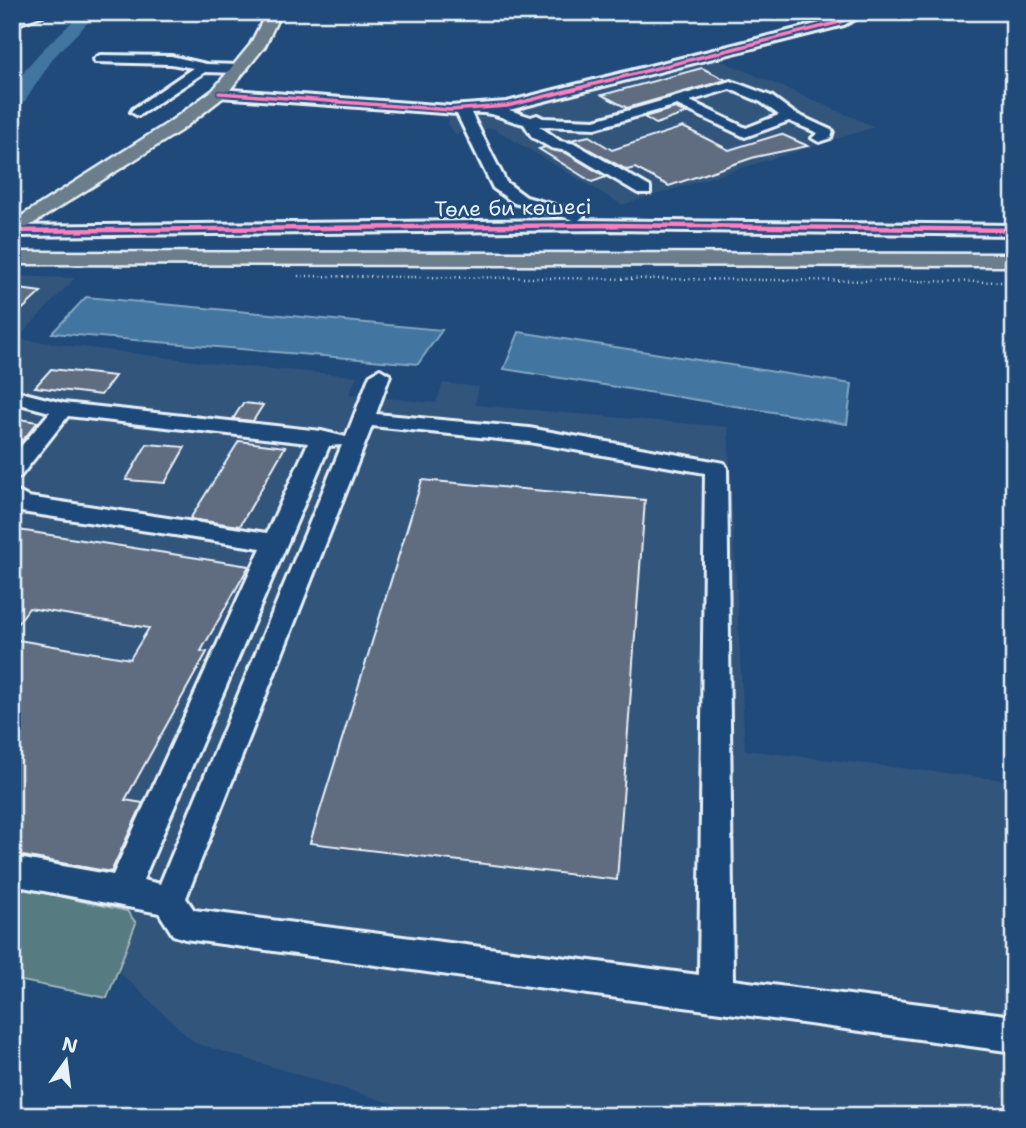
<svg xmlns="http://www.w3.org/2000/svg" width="1026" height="1128" font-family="'Shantell Sans',sans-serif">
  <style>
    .built { fill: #33547c }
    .green { fill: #577c81; stroke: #a0b6bc; stroke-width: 2 }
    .water { fill: #4375a0; stroke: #85a7c3; stroke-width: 2 }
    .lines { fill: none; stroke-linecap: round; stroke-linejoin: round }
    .river { fill: #4375a0; fill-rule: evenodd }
    .building { fill: #616d81; stroke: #e8f1f8; stroke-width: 2 }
    .minor-casing { stroke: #e8f1f8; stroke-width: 6 }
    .major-casing { stroke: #e8f1f8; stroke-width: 5 }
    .path-far1 { stroke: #e8f1f8; stroke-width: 2; stroke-dasharray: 1 2.5; stroke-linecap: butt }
    .path { stroke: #e8f1f8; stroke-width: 2.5; stroke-dasharray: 1 3.5; stroke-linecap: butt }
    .minor { fill: #1f4a7a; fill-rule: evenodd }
    .major { fill: #6c7d8b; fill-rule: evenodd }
    .cycleway-far1-casing { stroke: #1f4a7a; stroke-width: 6 }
    .cycleway-casing { stroke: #1f4a7a; stroke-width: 7 }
    .cycleway-far1 { stroke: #ff80c0; stroke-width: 3.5 }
    .cycleway { stroke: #ff80c0; stroke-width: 4.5 }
    .labels { text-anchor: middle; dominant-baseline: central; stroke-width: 5; stroke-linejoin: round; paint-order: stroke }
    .far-street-label { font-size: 21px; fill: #e8f1f8; stroke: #1f4a7a }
  </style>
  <rect width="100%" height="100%" fill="#1f4a7a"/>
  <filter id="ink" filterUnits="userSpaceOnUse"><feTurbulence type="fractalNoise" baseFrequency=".0143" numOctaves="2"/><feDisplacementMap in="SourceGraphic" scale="14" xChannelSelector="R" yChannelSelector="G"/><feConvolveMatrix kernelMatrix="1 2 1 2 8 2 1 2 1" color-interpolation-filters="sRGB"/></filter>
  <g filter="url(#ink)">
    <g class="built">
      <polygon points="711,56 875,127 622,205 493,128 455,134 448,124 450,110 553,100"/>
      <polygon points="12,276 75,278 17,339 236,366 357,376 349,394 436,403 443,383 479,387 475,405 728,427 745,750 1014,781 1014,1116 433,1116 195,1043 12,872"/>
    </g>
    <polygon class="green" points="12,886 127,911 136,923 107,998 12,979"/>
    <g class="water">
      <polygon points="86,297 442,330 418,364 52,333"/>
      <polygon points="519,332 852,384 847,424 504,369"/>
    </g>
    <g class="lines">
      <path class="river" d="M81,12H98L54,57L25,101L12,110C12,66 56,42 81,12Z"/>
    </g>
    <g class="building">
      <polygon points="702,68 726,80 627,108 602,95"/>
      <polygon points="675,108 687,113 656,124 644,117"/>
      <polygon points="683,127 729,150 781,134 808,146 755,157 669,186 635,168 627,170 571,140 589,136 612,150"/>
      <polygon points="545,147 566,153 606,177 592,182 539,149"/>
      <polygon points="12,288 41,292 12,319"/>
      <polygon points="51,369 115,376 101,395 35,387"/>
      <polygon points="243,403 263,405 253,421 233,419"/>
      <polygon points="12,418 38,422 12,453"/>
      <polygon points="239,441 285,447 240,526 190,519"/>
      <polygon points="147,444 185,447 165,483 126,480"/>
      <polygon points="422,480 645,500 617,880 310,843"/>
      <polygon points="12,529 249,566 201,651 207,652 125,800 143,803 111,872 12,854 12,639 130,659 149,628 29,608 12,631"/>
    </g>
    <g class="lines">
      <g class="minor-casing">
        <g id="minor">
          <polygon points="33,12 52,12 12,26 12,18"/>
          <path d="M852,12H868L844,25L509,110L531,117L537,115L543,118L595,120L731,81L771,96L794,113L833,131L831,138L819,142L812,138L818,133L789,121L745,137L677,105L596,128L539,126L560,141L576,144L650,187V193H638L567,151L551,148L532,137L524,124C501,119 495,111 471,113L506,182L526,197L582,213L584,216L579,220L1014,225V235L608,230L12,236V226L574,220L514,203L493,188L457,114L219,97L212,93L219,89L450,106L507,102L836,19ZM730,89L761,102L779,115L746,128L690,101Z"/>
          <polygon points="100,55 171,56 206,64 240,65 247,69 240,73 205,72 138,116 131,112 133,109 193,68 171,64 95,62 94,59"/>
          <path d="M380,369L390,375L376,414L529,428L724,463L727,468L733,980L1014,1016V1052L185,939L173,935L159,913L12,885V857L113,875L261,548L21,512L12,509V489L28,497L267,533L308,443L68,416L20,477L12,479V457L50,412L12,402V390L63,403L321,431L346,437L370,375ZM372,426L529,442L705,473L699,975L194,910L186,898ZM342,445L160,884L143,880L329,446Z"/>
        </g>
      </g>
      <g class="major-casing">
        <g id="major">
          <polygon points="267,12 281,12 265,46 225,96 180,131 12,237 12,222 168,123 213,90 250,45"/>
          <polygon points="12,252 1014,254 1014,266 12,264"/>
        </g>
      </g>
      <polyline class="path-far1" points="995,12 1014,26"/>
      <polyline class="path" points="298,276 1014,282"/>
      <use href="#minor" class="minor"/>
      <use href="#major" class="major"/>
      <g class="cycleway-far1-casing">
        <polyline id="cycleway-far1" points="219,93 450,110 507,106 840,22 862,12"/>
      </g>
      <g class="cycleway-casing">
        <polyline id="cycleway" points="12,231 608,225 1014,230"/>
      </g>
      <use href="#cycleway-far1" class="cycleway-far1"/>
      <use href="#cycleway" class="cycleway"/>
    </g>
  </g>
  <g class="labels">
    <g class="far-street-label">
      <text transform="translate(513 208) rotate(-1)">Төле би көшесі</text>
    </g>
  </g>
  <rect width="1026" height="1128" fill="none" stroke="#1f4a7a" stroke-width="42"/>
  <rect x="21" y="21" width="984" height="1086" fill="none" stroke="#e8f1f8" stroke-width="2.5" filter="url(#ink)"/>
  <g transform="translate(66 1061) rotate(14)" stroke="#1f4a7a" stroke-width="5" paint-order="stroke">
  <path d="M0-5L12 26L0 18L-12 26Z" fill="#e8f1f8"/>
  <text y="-10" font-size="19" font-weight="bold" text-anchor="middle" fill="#e8f1f8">N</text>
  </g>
</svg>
